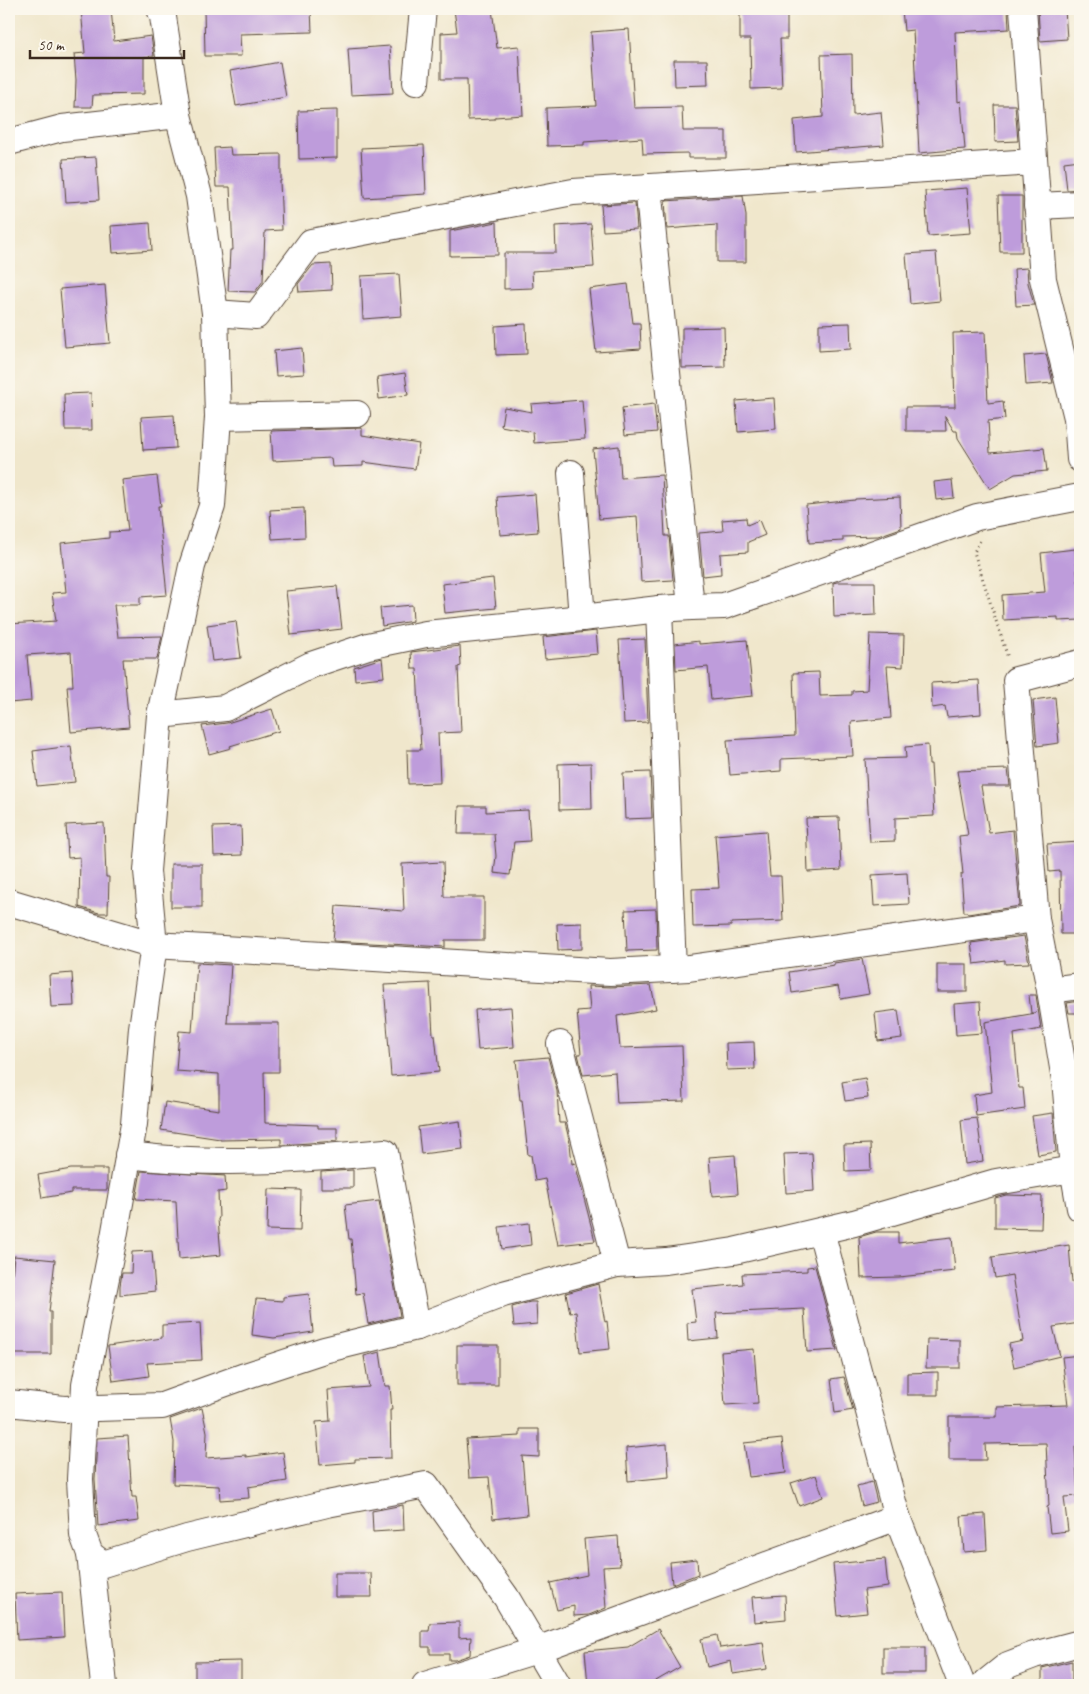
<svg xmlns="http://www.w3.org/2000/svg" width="1089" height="1694" font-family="Caveat,sans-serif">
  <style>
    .building { fill: #be9cdb }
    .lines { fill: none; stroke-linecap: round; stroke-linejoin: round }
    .minor-casing { stroke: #564638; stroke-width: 28 }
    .path { stroke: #564638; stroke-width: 3; stroke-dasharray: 1 4; stroke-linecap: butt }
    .minor { stroke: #fff; stroke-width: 26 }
  </style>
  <rect width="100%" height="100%" fill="#fbf7ec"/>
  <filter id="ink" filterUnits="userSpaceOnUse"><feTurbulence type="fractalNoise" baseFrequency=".02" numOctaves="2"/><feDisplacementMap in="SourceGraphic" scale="10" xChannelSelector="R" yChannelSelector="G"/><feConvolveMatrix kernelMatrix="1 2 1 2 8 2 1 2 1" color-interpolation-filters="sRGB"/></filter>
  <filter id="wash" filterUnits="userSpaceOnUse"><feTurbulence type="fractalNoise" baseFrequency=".0096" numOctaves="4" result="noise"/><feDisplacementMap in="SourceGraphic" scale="20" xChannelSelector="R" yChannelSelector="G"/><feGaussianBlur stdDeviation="1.12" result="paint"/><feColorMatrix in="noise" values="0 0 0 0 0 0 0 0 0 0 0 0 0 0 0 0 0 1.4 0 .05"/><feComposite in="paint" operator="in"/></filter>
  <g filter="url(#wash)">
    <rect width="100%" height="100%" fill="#f0e7cc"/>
    <g id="blocks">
      <g class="building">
        <polygon points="81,9 111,9 114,41 151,36 154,56 144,57 144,94 93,95 92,107 75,107 76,80 74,54 85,53"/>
        <polygon points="204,9 311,9 312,32 240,34 241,56 205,56"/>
        <polygon points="454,9 492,9 497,48 519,46 523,115 495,117 495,119 468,120 467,79 441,79 441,33 457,32"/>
        <polygon points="902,9 1008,9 1009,29 955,32 958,102 961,101 965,149 919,153 913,30 904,31"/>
        <polygon points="1038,9 1065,9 1067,39 1040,41"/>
        <polygon points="787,12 787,39 780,39 782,88 751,89 750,39 740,39 740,13"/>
        <polygon points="629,29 634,108 682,107 683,131 726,131 726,158 688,158 688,153 643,154 642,138 584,142 584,145 547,146 546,108 596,106 591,32"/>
        <polygon points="390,46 393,93 351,95 348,49"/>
        <polygon points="852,54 853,115 881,112 884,145 796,152 794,120 823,117 821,55"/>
        <polygon points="674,60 707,60 708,85 675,86"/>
        <polygon points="280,62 286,97 236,106 230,71"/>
        <polygon points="994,105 1015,105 1018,141 995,142"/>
        <polygon points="337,110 337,158 299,159 298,111"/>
        <polygon points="424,145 426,194 364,198 361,148"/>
        <polygon points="230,147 231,155 281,154 281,181 280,181 282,230 265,231 263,281 255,292 228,291 230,250 233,250 230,187 216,187 214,148"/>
        <polygon points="96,157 99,200 66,202 63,159"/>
        <polygon points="1080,160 1080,189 1067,190 1064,162"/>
        <polygon points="967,188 971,233 928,236 925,191"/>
        <polygon points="743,196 746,216 746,262 717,262 717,225 667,229 665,201"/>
        <polygon points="998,196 1022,196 1022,252 1000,252"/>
        <polygon points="635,203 637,229 603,231 601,205"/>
        <polygon points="497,222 498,255 450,256 450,231"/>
        <polygon points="150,223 152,250 113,253 111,226"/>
        <polygon points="591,224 594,267 532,271 533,288 504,289 504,253 556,253 555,226"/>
        <polygon points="936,252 940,301 910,304 906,254"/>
        <polygon points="331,264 332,290 299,292 298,284 313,265"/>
        <polygon points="1027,268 1028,283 1034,305 1016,306 1014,269"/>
        <polygon points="399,274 402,316 363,319 361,276"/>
        <polygon points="628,284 633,323 640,323 641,349 596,352 589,289"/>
        <polygon points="105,285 110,343 65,347 60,289"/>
        <polygon points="850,323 851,349 819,351 819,324"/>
        <polygon points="526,324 527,354 496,355 495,326"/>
        <polygon points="724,327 725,367 682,368 682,328"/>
        <polygon points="985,332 988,403 1003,401 1005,419 988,421 990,453 1044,448 1047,471 1015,474 990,489 958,438 957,431 954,431 945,416 946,431 906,431 906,407 955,407 953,333"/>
        <polygon points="302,348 304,374 276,376 274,351"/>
        <polygon points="1046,354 1053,383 1026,385 1024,356"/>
        <polygon points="405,373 408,395 379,399 377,377"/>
        <polygon points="91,393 92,430 65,430 64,394"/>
        <polygon points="774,398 776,429 738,432 736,401"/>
        <polygon points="582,400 585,439 534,443 533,432 501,426 504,407 532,412 531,404"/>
        <polygon points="654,404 657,432 625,435 622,408"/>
        <polygon points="174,415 176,448 143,450 141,417"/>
        <polygon points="362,428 362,435 419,444 415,469 363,462 363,466 332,467 331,458 273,461 271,431"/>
        <polygon points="619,446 621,478 662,475 665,536 669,536 673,580 641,582 637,516 599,519 593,449"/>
        <polygon points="157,476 161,506 158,506 167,595 140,597 140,605 114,605 118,637 162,636 157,659 123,659 129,727 71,732 67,686 73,686 71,652 27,655 31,701 9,703 9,624 56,621 52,593 66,592 61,543 109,538 109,532 128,531 122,480"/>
        <polygon points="952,480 954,498 936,500 934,482"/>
        <polygon points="535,494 538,532 500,535 497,497"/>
        <polygon points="900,497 901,528 878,536 843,537 843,541 809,543 806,505 855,500 855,499"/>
        <polygon points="304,508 305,537 272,539 270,510"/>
        <polygon points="746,518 747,525 759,520 765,535 748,542 748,552 720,554 721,574 703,576 699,533 723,531 722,520"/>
        <polygon points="1075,549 1078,582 1080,582 1080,620 1058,621 1058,617 1003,620 1002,595 1045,592 1041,553"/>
        <polygon points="493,578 496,608 445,613 442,584"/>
        <polygon points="837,582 875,582 876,615 834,617 833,583"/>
        <polygon points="337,586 342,629 291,635 286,591"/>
        <polygon points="412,605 413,621 382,626 380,608"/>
        <polygon points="236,621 241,658 212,661 207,625"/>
        <polygon points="596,631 598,654 545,659 543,637"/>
        <polygon points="870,634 904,635 903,667 887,666 891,718 851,722 853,756 781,759 781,771 730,775 727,740 795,736 793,673 819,672 820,696 852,695 852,691 867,690"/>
        <polygon points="645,639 648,722 624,723 619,640"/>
        <polygon points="747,640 753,696 711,700 708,667 676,670 675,644 699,641 699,644"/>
        <polygon points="460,646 461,666 458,667 461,732 438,733 440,783 408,784 407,750 421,750 417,669 412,669 411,652"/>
        <polygon points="382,658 384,677 355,680 354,667"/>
        <polygon points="979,680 981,714 947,717 945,706 932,708 931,683"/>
        <polygon points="1055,697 1059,743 1037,746 1033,700"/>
        <polygon points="272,709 279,731 230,746 231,748 209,754 202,726 227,723"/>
        <polygon points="928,745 929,764 931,764 934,816 895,818 895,841 870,842 865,759 906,758 905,747"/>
        <polygon points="71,746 75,782 37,786 33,751"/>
        <polygon points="591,763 592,809 559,810 558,764"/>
        <polygon points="1008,769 1010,786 981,786 989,833 1013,830 1020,906 968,914 967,912 964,912 961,874 963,874 959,836 968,835 957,771"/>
        <polygon points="650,772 652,818 625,819 623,773"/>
        <polygon points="459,806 486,806 486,812 528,810 530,841 514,842 510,875 494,873 496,856 494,834 458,834"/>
        <polygon points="839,817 841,870 808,872 806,818"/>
        <polygon points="104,823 106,877 109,877 108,913 99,913 79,907 80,857 68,858 66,825"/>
        <polygon points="241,826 242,855 214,856 213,827"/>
        <polygon points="766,831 770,876 781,876 783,921 731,923 731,926 693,927 692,889 719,888 715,835"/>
        <polygon points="1080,842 1080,934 1061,934 1060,871 1049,872 1047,844"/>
        <polygon points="443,862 444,897 484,897 484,940 445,940 445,947 333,941 336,906 404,911 402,864"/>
        <rect x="171" y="864" width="31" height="43"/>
        <polygon points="907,873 909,904 874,906 872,875"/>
        <polygon points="656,909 657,950 627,951 625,910"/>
        <polygon points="582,923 582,949 558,950 557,924"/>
        <polygon points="1024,936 1029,963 1005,964 1005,960 974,964 971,943"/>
        <polygon points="862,959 869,994 841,999 838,986 792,993 789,972 834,965 834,963"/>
        <polygon points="197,963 231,965 227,1023 279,1023 279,1072 264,1072 265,1123 318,1125 318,1128 337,1128 337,1141 281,1145 281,1139 220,1140 220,1139 161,1130 165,1102 219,1110 219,1074 176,1071 179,1031 192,1032"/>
        <rect x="937" y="964" width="30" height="28"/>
        <polygon points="72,973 74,1006 51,1007 49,975"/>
        <polygon points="430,983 433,1035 435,1035 439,1072 391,1076 384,985"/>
        <polygon points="651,985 656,1009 617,1016 620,1048 682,1046 684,1101 617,1103 615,1072 583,1075 578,1054 581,1054 577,1011 590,1010 588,986 611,987"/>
        <polygon points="1029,995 1036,995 1041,1029 1014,1034 1019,1088 1023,1088 1025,1109 976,1116 974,1095 992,1092 985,1022 1036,1013 1031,1013"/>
        <polygon points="1080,1001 1080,1013 1069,1013 1067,1003"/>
        <polygon points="980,1002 982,1033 956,1035 954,1004"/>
        <polygon points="511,1007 514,1047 478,1050 475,1010"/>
        <polygon points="898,1010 902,1038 878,1041 875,1013"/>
        <polygon points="754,1042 755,1069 727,1070 726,1043"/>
        <polygon points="548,1057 557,1091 559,1123 565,1123 570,1143 572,1164 575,1163 595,1241 558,1245 545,1179 535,1181 531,1155 528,1155 522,1100 520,1100 516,1060"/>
        <polygon points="865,1078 868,1098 845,1101 842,1082"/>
        <polygon points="1053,1113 1056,1152 1038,1155 1032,1116"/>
        <polygon points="977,1118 983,1161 965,1164 961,1120"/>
        <polygon points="460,1121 463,1149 421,1154 418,1127"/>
        <polygon points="870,1144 871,1170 845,1171 844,1145"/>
        <polygon points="812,1153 814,1191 786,1193 784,1154"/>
        <polygon points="735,1155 738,1194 712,1196 709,1157"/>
        <polygon points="71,1169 107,1169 107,1190 71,1190 71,1193 42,1198 38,1175"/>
        <polygon points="353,1170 353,1188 321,1188 321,1172"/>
        <polygon points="141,1171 225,1176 226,1191 218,1192 219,1218 218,1219 221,1255 179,1259 176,1201 136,1199"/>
        <polygon points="268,1189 301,1190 300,1231 267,1230"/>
        <polygon points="1006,1195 1042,1196 1041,1229 995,1228 995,1198"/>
        <polygon points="379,1201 400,1316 368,1324 363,1293 356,1294 351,1239 349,1239 345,1205"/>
        <polygon points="529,1223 531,1245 502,1249 499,1227"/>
        <polygon points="876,1232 898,1232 898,1243 952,1237 955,1271 899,1277 861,1278 859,1237"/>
        <polygon points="1069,1245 1072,1283 1076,1282 1080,1310 1080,1323 1053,1327 1060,1356 1014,1367 1009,1344 1023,1341 1012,1275 995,1278 992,1257"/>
        <polygon points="152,1251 155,1291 120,1295 120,1286 122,1273 131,1273 132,1252"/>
        <polygon points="14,1256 55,1260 49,1312 51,1312 51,1354 9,1354 9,1310"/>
        <polygon points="815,1266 837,1350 807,1352 804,1309 716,1313 718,1338 688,1341 687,1323 696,1322 692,1289 743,1284 742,1274 807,1271 807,1267"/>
        <polygon points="598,1284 605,1322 607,1321 610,1349 580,1352 576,1312 570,1313 566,1293"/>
        <polygon points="309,1294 313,1332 274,1338 252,1335 256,1299 283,1301 283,1297"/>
        <polygon points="530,1302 536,1302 537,1324 514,1326 512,1307"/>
        <polygon points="200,1323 202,1360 147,1363 149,1376 113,1381 108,1346 162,1338 162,1325"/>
        <polygon points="927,1339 960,1340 960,1368 926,1368"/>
        <rect x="457" y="1345" width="41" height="40"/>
        <polygon points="754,1349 758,1403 725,1405 721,1352"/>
        <polygon points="380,1352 385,1386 390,1386 392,1410 390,1410 391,1458 355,1459 355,1462 320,1465 316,1422 330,1421 328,1390 369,1387 364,1356"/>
        <polygon points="1080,1355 1080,1447 1075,1447 1078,1496 1064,1497 1068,1531 1050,1533 1047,1507 1049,1506 1046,1443 985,1444 986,1460 949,1460 949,1417 997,1417 997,1407 1068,1405 1062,1357"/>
        <polygon points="938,1372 938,1395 907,1395 907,1373"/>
        <polygon points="844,1377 853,1410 835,1413 831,1379"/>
        <polygon points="202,1408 207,1432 206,1458 246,1455 246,1457 283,1452 287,1481 248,1487 249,1498 220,1500 219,1486 173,1484 174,1442 170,1419"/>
        <polygon points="520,1429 539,1429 539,1457 522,1456 527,1515 493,1519 489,1477 469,1478 466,1439 520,1436"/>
        <polygon points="128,1436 132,1497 136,1497 139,1521 98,1526 95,1479 97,1438"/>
        <polygon points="782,1439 786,1473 749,1477 744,1443"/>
        <polygon points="667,1444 669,1477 628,1481 626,1448"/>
        <polygon points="816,1475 823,1497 799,1506 791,1483"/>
        <polygon points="872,1482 877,1502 862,1506 857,1486"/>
        <polygon points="403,1505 404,1530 373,1532 372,1511"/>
        <polygon points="985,1514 987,1550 964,1552 961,1516"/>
        <polygon points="618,1536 620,1566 603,1567 606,1608 589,1615 574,1616 574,1606 557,1610 550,1583 587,1575 584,1539"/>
        <polygon points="697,1559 698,1574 672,1584 670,1562"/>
        <polygon points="885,1559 888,1587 864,1590 867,1613 838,1616 833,1564"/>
        <polygon points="335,1573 371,1573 372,1597 335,1597"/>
        <polygon points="62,1592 64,1637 17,1640 15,1594"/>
        <polygon points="785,1595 786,1619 754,1622 752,1597"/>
        <polygon points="459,1622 459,1638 471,1637 470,1655 455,1660 449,1660 449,1654 430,1654 430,1647 422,1647 422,1631 429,1631 430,1623"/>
        <polygon points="658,1629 680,1667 649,1685 588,1685 585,1651 628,1647"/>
        <polygon points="717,1635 720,1648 763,1642 767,1669 733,1674 731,1661 707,1667 701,1639"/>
        <rect x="883" y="1647" width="42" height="26"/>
        <polygon points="241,1661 241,1685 195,1685 195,1662"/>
        <polygon points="1072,1661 1072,1685 1042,1685 1042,1668"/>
      </g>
    </g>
  </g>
  <g filter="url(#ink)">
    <use href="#blocks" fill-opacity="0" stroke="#564638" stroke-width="1"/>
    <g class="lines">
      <g class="minor-casing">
        <g id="minor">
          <polyline points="160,9 163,17 178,115 199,196 215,313 218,417 212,506 192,566 160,715 147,871 154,945 142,1028 134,1124 114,1237 85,1385 80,1479 83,1535 90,1554 103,1564 187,1538 327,1504 426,1485 506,1597 558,1685"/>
          <polyline points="1023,9 1043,279 1077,418 1080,459"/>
          <polyline points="416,82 423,9"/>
          <polyline points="9,142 62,128 178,115"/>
          <polyline points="1037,206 1080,204"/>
          <polyline points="215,313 256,316 311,242 573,192 1034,162"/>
          <polyline points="218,417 357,414"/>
          <polyline points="691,607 724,606 977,517 1080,497"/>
          <polyline points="659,609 673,969"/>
          <polyline points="582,618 659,609 691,607 648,187"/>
          <polyline points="160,715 225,708 311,665 368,646 426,634 582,618 571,473"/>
          <polyline points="9,902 154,945 610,972 689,968 1036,919"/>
          <polyline points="1050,990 1080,986"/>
          <polyline points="560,1044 617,1264"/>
          <path d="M128,1155C214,1166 300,1160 385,1152L417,1327"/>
          <polyline points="1073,1169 1065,1080 1050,990 1036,919 1016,680 1080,663"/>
          <polyline points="821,1231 897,1517 962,1685"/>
          <polyline points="9,1403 64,1409 162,1406 245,1376 324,1350 417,1327 503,1294 617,1264 666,1261 734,1251 854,1223 996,1182 1073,1169 1080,1208"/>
          <polyline points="90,1554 104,1685"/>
          <polyline points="425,1685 537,1650 897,1517"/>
          <polyline points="983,1685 1008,1665 1034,1655 1080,1643"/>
        </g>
      </g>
      <polyline class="path" points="980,541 974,552 1008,658"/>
      <use href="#minor" class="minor"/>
    </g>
  </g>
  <rect width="1089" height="1694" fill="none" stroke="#fbf7ec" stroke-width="30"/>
  <path d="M30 50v8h154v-8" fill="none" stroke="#3b2a1e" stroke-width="2.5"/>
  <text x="38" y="50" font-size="15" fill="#3b2a1e" stroke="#fbf7ec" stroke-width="4" paint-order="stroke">50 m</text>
</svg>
